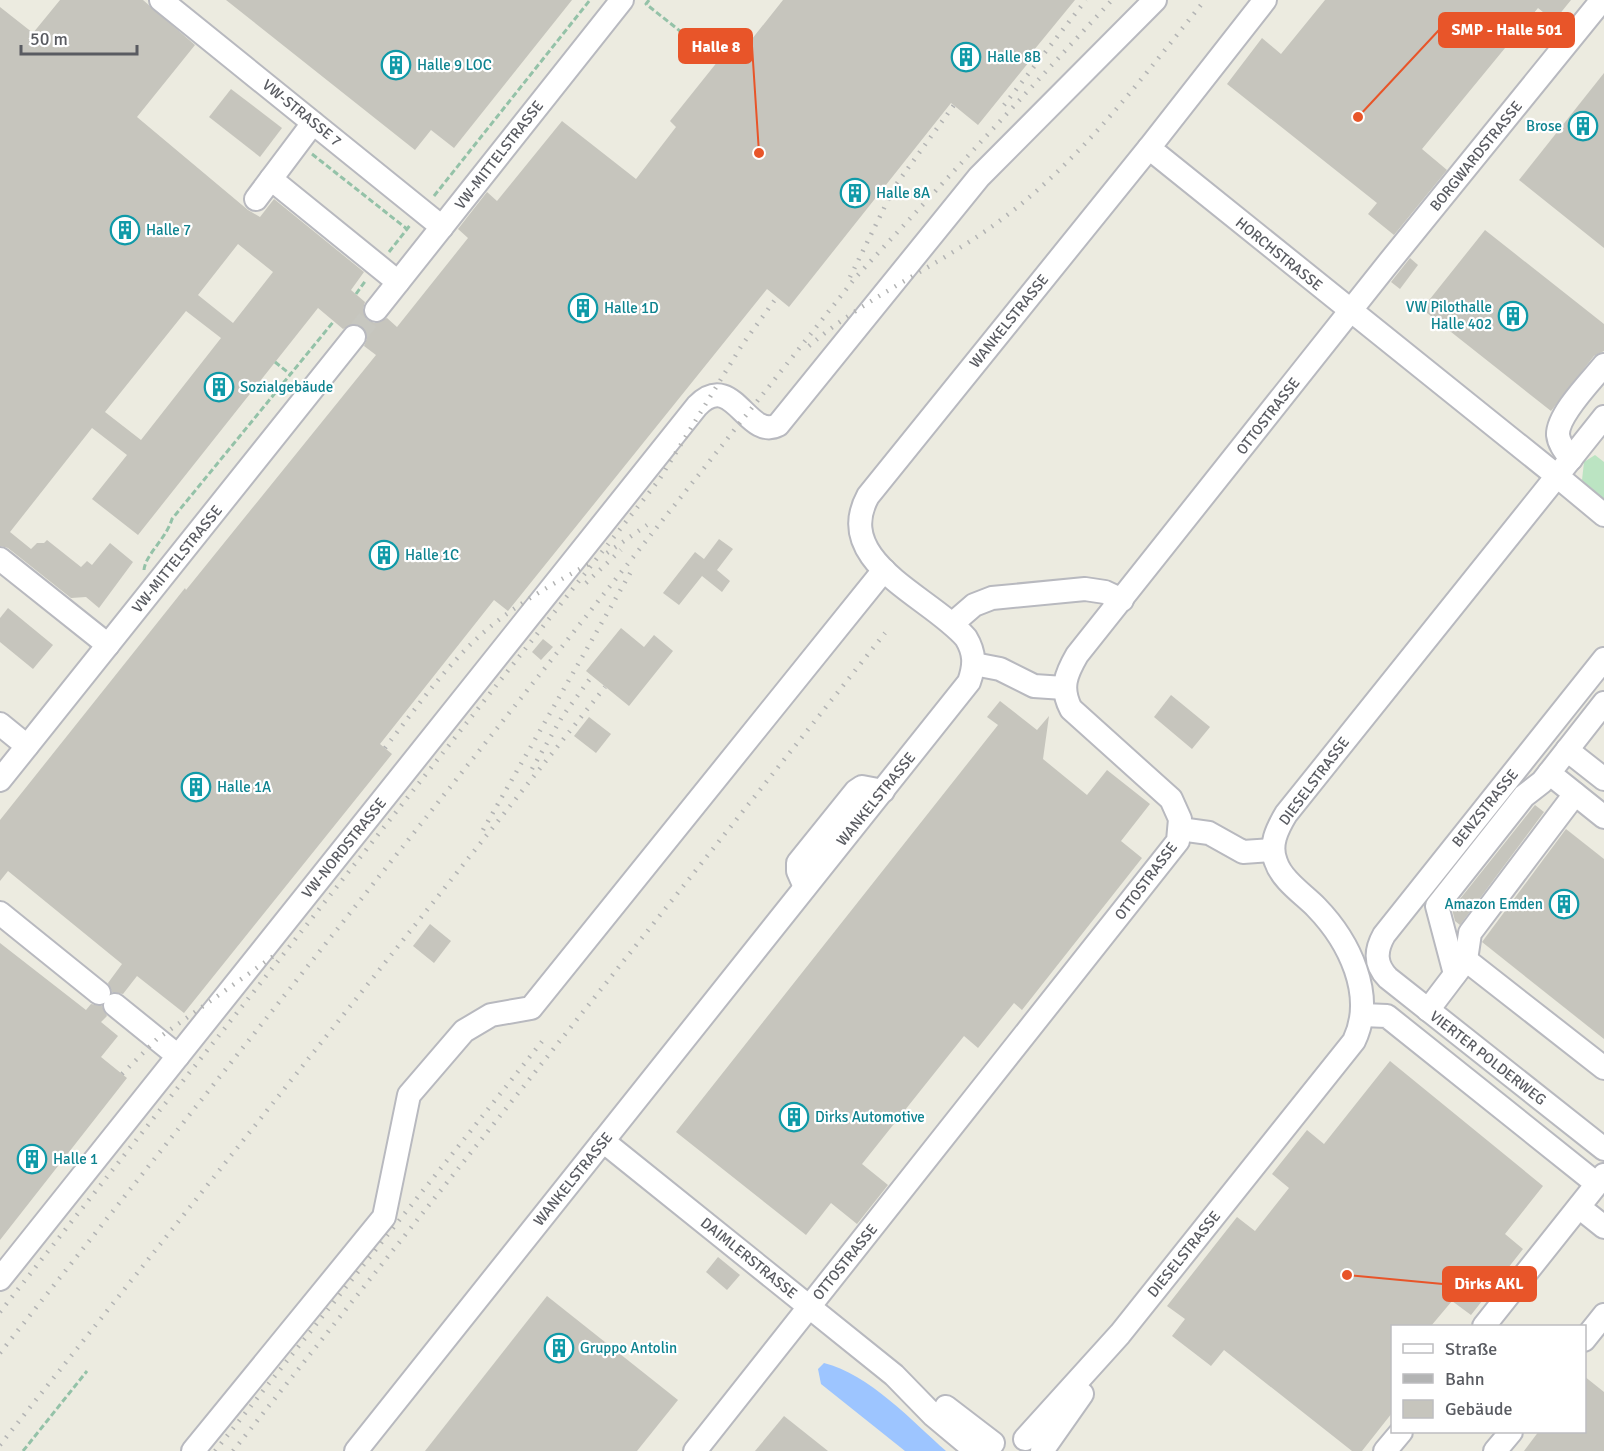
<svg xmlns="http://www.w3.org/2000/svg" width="1604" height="1451" font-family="Signika,sans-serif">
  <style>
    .green { fill: #bbe4c2 }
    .water { fill: #9dc5ff }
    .building { fill: #c6c5bd; fill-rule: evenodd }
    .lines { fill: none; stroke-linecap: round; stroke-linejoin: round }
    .minor-tunnel { stroke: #c7c7c0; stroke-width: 22; stroke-dasharray: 22 11; stroke-linecap: butt }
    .minor-casing { stroke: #b8b9bf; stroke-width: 26 }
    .path { stroke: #94c2a8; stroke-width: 3; stroke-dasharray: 6 3; stroke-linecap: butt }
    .minor { stroke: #fff; stroke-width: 22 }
    .rail { stroke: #b3b4b4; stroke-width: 4.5; stroke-dasharray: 1.5 8; stroke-linecap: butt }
    .labels { text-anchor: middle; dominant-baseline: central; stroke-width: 4.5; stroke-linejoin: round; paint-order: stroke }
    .culture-label { font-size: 15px; fill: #0d838f; stroke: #fff; text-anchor: start }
    .street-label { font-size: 15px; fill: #595b61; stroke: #fff }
    .leader { fill: none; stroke: #e85529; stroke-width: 2 }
    .callout-dot { fill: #e85529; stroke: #fff; stroke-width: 2 }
    .callout { fill: #e85529; stroke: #e85529; stroke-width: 2 }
    .callout-label { font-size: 16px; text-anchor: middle; font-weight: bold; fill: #fff }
  </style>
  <rect width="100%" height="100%" fill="#ecebe0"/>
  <polygon class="green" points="1595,455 1604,462 1604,503 1582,480 1584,462"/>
  <path class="water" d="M824,1363C869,1374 912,1421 946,1451H905L821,1384L818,1369Z"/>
  <g class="building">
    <path d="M60,0H143L195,45L137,117L248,210L260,217L274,199L364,272L351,290L365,302L363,309L367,320L375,323L387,318L397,327L468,238L458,229L487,192L497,201L562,121L636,179L676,127L670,121L734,41L744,49L783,0H1075L1034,50L1037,52L978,125L951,103L789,307L767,289L508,611L494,600L380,744L392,754L184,1013L137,976L123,994L112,992L108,983L122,964L8,871L0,881V820L185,588L186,590L376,355L364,346L367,338L363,327L355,324L343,329L318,308L138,535L92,499L127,455L92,428L10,532L31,549L37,543H44L47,540L81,567L87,561L92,565L110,543L133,562L99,608L86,597L71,598L8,548L0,546V7L33,33ZM238,244L273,272L233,323L198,295ZM186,311L221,338L141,440L105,412Z"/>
    <polygon points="226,0 572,0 454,148 431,130 415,150"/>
    <polygon points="1325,0 1571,0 1554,21 1538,8 1422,149 1447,170 1394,235 1368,214 1377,203 1227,84 1262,38 1281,54"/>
    <polygon points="1604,73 1604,248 1519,180"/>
    <polygon points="231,89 282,128 260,157 209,117"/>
    <polygon points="1485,230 1604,324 1604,351 1594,356 1551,411 1422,309"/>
    <polygon points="1410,258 1418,265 1400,289 1391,282"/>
    <polygon points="719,539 733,549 717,570 730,581 722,592 702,576 679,605 663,593 695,552 704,559"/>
    <polygon points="8,608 53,645 33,669 0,642 0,618"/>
    <polygon points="621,628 644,647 654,635 673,651 629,706 586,671"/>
    <polygon points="543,639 553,647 541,660 532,652"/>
    <polygon points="1171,695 1210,727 1192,749 1154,717"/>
    <polygon points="1000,701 1037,730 1049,716 1043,759 1087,795 1107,770 1150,804 1121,841 1142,858 1022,1010 1014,1003 978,1048 964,1036 862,1164 888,1185 857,1224 831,1203 806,1235 676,1132 998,725 987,717"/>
    <polygon points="589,717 611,734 596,753 574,736"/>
    <polygon points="1535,805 1544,812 1460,925 1455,921 1452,909"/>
    <polygon points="1566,829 1604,859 1604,1039 1482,942"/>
    <polygon points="430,924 451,941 434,963 413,946"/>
    <polygon points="0,943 86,1010 91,1004 102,1006 107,1016 101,1022 118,1036 101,1057 127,1078 0,1240"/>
    <polygon points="1390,1061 1543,1186 1505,1234 1523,1249 1471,1315 1452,1301 1431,1326 1392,1326 1392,1413 1362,1451 1352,1451 1224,1350 1211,1366 1172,1336 1185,1319 1167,1306 1237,1217 1255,1231 1289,1188 1272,1174 1307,1130 1324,1144"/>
    <polygon points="718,1257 740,1275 727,1290 706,1272"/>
    <polygon points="547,1296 678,1400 637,1451 425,1451"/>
    <polygon points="1584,1376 1604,1392 1604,1451 1524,1451 1539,1431 1584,1431"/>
    <polygon points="784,1416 828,1451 755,1451"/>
  </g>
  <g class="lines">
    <polyline class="minor-tunnel" points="354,337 376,310"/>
    <g class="minor-casing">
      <g id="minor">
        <polyline points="161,0 442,227"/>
        <polyline points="1265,0 1149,148 1557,476 1604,417"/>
        <polyline points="271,179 398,282"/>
        <polyline points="256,199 313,123"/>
        <polyline points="376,310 622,0"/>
        <path d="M1571,459C1565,451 1559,444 1558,435C1557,415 1591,381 1604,365"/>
        <polyline points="0,559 108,645"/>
        <polyline points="952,624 974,605 992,598 1085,589 1105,592 1122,600"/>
        <path d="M1604,659L1384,935C1375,951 1375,965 1388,978L1604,1149"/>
        <polyline points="974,664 1000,669 1034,686 1064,688"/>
        <polyline points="0,724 27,746"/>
        <polyline points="1567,750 1604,779"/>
        <polyline points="1549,773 1604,817"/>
        <polyline points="0,780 354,337"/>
        <polyline points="1180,829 1209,833 1243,852 1273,850"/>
        <polyline points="805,887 798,871 798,863 856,791 862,787 883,791"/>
        <polyline points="0,913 99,993"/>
        <polyline points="1466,960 1470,933 1575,794"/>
        <polyline points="1455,974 1437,906 1524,796 1542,782 1604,703"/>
        <polyline points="115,1005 178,1056"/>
        <polyline points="1428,1010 1466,960 1604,1068"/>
        <polyline points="1362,1015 1387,1016 1597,1184"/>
        <polyline points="603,1141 894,1375 933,1415 976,1451"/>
        <polyline points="1579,1207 1604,1227"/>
        <path d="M0,1279L697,406C733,369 747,441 778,425L979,177L1155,0"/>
        <polyline points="1484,1326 1604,1175"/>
        <polyline points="1584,1340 1604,1315"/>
        <polyline points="946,1407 993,1443"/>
        <path d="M1025,1439L1120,1334L1354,1041C1376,995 1349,941 1316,907C1303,894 1282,880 1276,862C1269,845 1277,829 1286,814L1557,476L1604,515"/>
        <polyline points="193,1451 384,1217 409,1095 464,1031 491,1015 531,1008 884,570"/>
        <path d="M356,1451L969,682C975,665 975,653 966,638C930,596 832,562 868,496L1149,148"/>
        <path d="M695,1451L1178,841L1180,819L1171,799L1071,709C1060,688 1066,674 1077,655L1386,266L1602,0"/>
        <polyline points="1042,1451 1082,1394"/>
        <polyline points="1385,1451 1401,1432"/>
        <polyline points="1495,1451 1511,1432"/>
      </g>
    </g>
    <g class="path">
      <polyline points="649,0 646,4 685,35"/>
      <polyline points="312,154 407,229"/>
      <polyline points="434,196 590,0"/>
      <polyline points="389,252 411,224"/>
      <polyline points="356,294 366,280"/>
      <polyline points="275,362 291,375"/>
      <path d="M144,570C145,555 166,539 172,519L334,321"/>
      <polyline points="23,1451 87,1371"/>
    </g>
    <use href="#minor" class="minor"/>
    <g class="rail">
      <polyline points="1004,105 1086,0"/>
      <polyline points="850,277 895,186 954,105"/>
      <path d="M809,346C867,296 937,267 998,222C1081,161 1141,79 1205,0"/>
      <polyline points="607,553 647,525"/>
      <polyline points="586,583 621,550"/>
      <path d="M385,748C412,713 438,677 469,646C504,611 547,587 589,564"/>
      <polyline points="532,769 562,717 592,676"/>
      <polyline points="483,830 632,570"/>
      <polyline points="122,1074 157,1039 275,955"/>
      <polyline points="0,1312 659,480 742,345 777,297"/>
      <polyline points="0,1353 856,277 1112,0"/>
      <polyline points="0,1445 605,687"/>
      <polyline points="215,1451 544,1039"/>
      <polyline points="233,1451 885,633"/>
    </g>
  </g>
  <defs>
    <g id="building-ring" transform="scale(1.5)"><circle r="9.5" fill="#fff" stroke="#0f9aa8" stroke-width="1.5"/><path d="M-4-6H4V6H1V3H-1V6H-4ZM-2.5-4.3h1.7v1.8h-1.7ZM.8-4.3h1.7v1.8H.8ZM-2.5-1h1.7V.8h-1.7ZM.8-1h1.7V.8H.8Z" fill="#0f9aa8"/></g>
  </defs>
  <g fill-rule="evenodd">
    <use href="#building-ring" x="966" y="57"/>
    <use href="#building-ring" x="396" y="65"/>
    <use href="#building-ring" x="1583" y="126"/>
    <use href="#building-ring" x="855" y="193"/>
    <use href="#building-ring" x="125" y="230"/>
    <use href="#building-ring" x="583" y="308"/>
    <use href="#building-ring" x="1513" y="316"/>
    <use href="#building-ring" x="219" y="387"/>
    <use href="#building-ring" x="384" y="555"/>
    <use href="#building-ring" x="196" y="787"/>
    <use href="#building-ring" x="1564" y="904"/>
    <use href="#building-ring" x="794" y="1117"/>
    <use href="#building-ring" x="32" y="1159"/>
    <use href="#building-ring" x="559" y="1348"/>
  </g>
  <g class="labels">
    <g class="culture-label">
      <text x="987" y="57">Halle 8B</text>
      <text x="417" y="65">Halle 9 LOC</text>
      <text x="1562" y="126" text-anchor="end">Brose</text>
      <text x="876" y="193">Halle 8A</text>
      <text x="146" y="230">Halle 7</text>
      <text x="1492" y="307" text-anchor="end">VW Pilothalle<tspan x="1492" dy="17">Halle 402</tspan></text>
      <text x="604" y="308">Halle 1D</text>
      <text x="240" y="387">Sozialgebäude</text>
      <text x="405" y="555">Halle 1C</text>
      <text x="217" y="787">Halle 1A</text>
      <text x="1543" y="904" text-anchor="end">Amazon Emden</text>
      <text x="815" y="1117">Dirks Automotive</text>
      <text x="53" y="1159">Halle 1</text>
      <text x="580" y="1348">Gruppo Antolin</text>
    </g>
    <g class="street-label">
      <text transform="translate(302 113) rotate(39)">VW-STRASSE 7</text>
      <text transform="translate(499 155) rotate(-52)">VW-MITTELSTRASSE</text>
      <text transform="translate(1476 156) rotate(-51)">BORGWARDSTRASSE</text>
      <text transform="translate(1279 254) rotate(39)">HORCHSTRASSE</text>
      <text transform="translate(1009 321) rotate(-51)">WANKELSTRASSE</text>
      <text transform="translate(1268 416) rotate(-52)">OTTOSTRASSE</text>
      <text transform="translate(177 559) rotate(-51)">VW-MITTELSTRASSE</text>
      <text transform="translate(1314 781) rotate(-53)">DIESELSTRASSE</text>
      <text transform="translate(876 799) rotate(-51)">WANKELSTRASSE</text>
      <text transform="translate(1485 808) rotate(-51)">BENZSTRASSE</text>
      <text transform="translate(344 848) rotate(-51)">VW-NORDSTRASSE</text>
      <text transform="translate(1146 881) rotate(-53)">OTTOSTRASSE</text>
      <text transform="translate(1488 1058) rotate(38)">VIERTER POLDERWEG</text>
      <text transform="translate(573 1179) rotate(-51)">WANKELSTRASSE</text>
      <text transform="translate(1184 1254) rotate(-51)">DIESELSTRASSE</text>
      <text transform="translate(749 1258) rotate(39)">DAIMLERSTRASSE</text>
      <text transform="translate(845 1262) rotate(-51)">OTTOSTRASSE</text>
    </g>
  </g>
  <path class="leader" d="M1358 117L1439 30M759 153L752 46M1347 1275L1443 1284"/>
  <g class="callout-dot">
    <circle cx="1358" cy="117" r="6"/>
    <circle cx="759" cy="153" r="6"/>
    <circle cx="1347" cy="1275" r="6"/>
  </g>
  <g class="callout">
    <rect x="1439" y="13" width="135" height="34" rx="6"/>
    <rect x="679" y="29" width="73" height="34" rx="6"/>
    <rect x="1443" y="1267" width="93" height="34" rx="6"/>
  </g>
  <g class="callout-label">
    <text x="1507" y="35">SMP - Halle 501</text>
    <text x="716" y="52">Halle 8</text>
    <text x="1489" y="1289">Dirks AKL</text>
  </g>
  <rect x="1391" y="1325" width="195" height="108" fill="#ffffff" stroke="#bdbdc0" stroke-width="1.5"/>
  <rect x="1403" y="1344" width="30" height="9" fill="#ffffff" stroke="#bdbdc0" stroke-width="1.5"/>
  <text x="1445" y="1355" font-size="18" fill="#595b61">Straße</text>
  <rect x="1403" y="1374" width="30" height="9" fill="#b3b4b4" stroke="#bdbdc0" stroke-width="1.5"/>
  <text x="1445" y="1385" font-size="18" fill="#595b61">Bahn</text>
  <rect x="1403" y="1400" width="30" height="18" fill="#c6c5bd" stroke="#bdbdc0" stroke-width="1.5"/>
  <text x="1445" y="1415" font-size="18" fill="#595b61">Gebäude</text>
  <path d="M21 45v9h116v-9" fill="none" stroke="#595b61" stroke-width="3"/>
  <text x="30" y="45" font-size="18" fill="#595b61" stroke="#ffffff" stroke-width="4.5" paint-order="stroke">50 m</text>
</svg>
